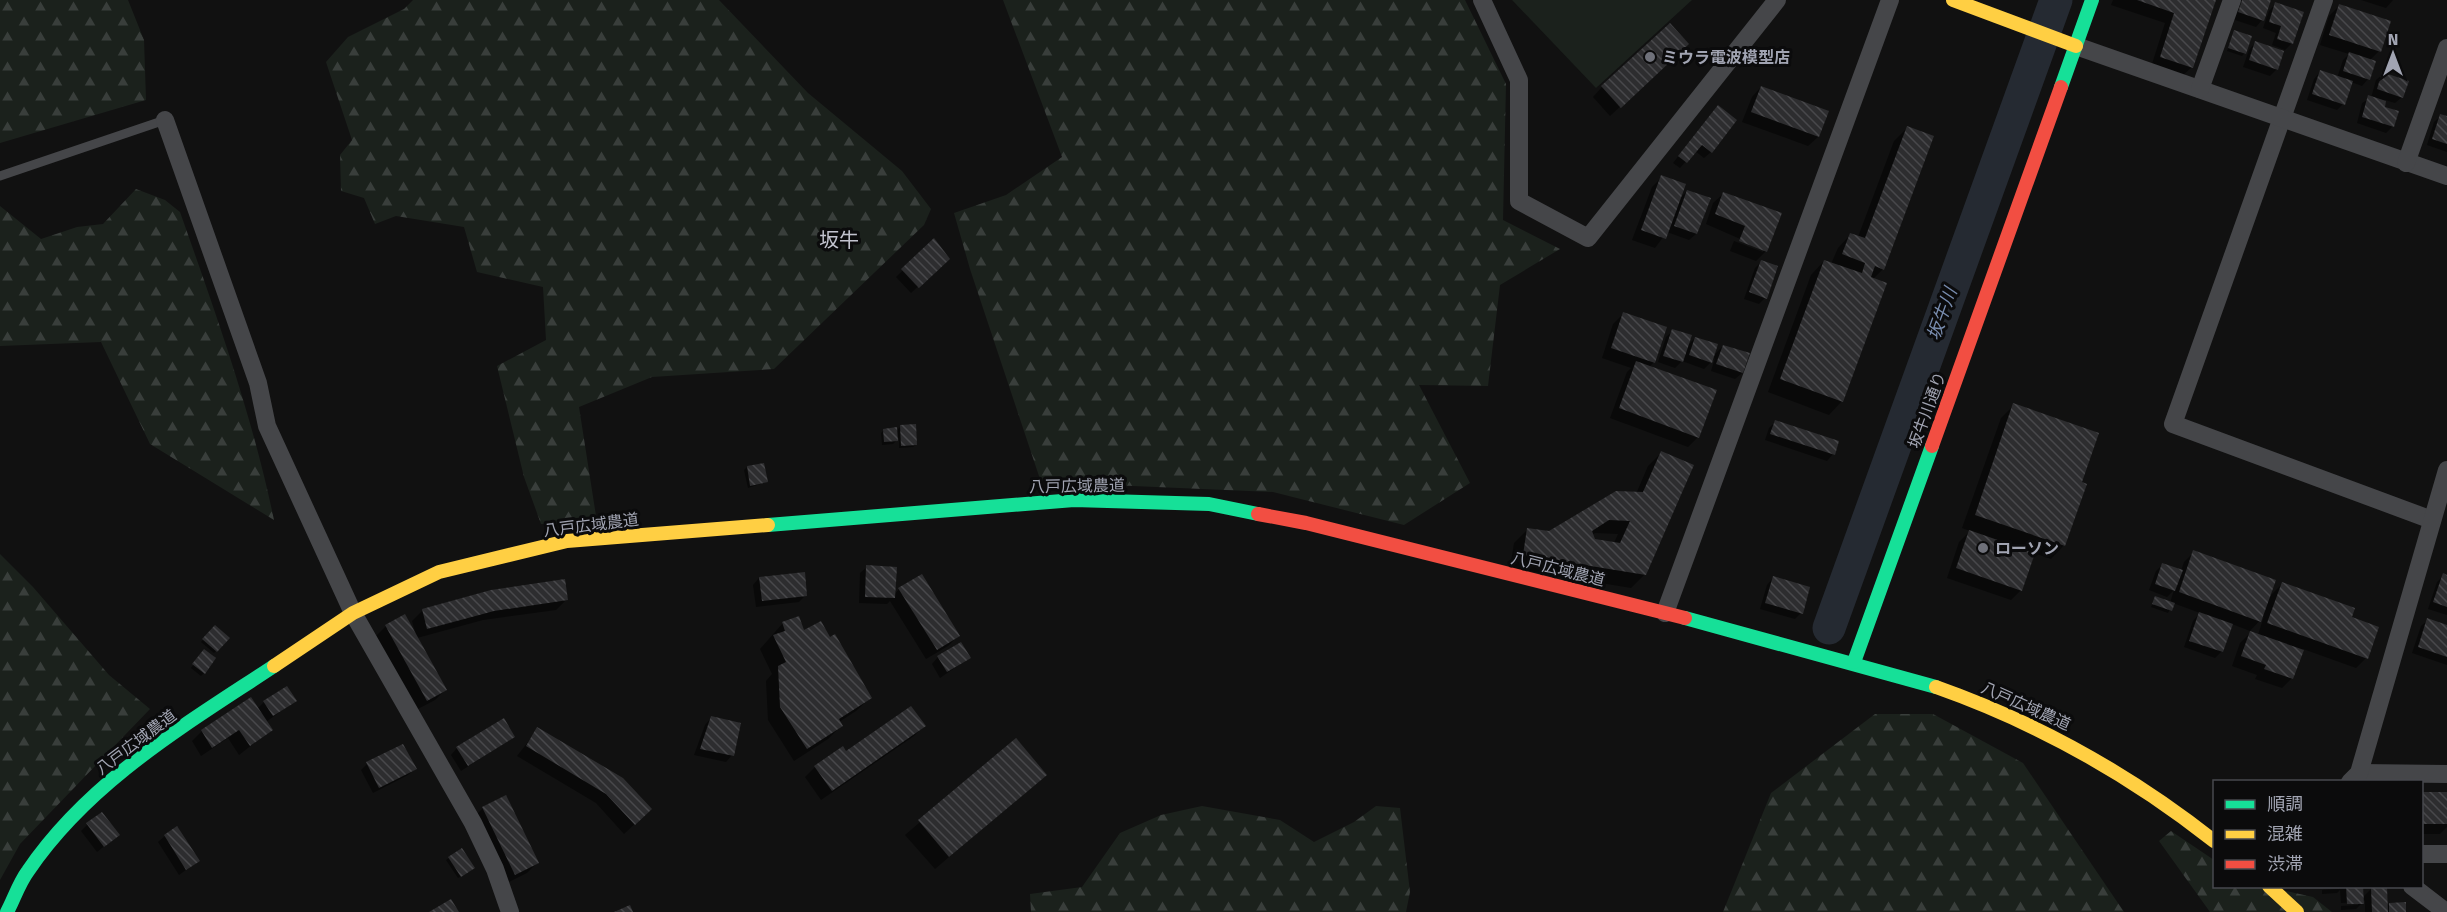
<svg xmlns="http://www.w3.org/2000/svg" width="2447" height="912" font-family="'Fira Sans','Noto Sans JP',sans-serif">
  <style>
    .forest { fill: url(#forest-firs) }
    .pitch { fill: #1b211c }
    .shadow { fill: #0007; fill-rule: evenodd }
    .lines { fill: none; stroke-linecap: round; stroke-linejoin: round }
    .river { stroke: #252a32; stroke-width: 33 }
    .building { fill: url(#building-back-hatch); fill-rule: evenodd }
    .lane { stroke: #454649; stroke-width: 9 }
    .street { stroke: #454649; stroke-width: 18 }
    .fast { stroke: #16e098; stroke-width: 14 }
    .slow { stroke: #ffcf43; stroke-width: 14 }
    .jam { stroke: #f24e42; stroke-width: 14 }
    .poi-dot { fill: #6f717a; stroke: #0b0b0c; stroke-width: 2 }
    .labels { text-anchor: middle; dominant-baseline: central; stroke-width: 6; stroke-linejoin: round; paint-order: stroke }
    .poi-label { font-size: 16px; font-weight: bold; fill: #a1a4b2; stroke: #0b0b0c; text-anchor: start }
    .street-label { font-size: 16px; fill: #a1a4b2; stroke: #0b0b0c }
    .water-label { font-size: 18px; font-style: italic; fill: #788cae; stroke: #0b0b0c }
    .quarter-label { font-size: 20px; fill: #c2c3ce; stroke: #0b0b0c }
  </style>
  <defs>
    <pattern id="forest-firs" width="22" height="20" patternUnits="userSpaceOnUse" patternTransform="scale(1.5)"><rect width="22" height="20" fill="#1b211c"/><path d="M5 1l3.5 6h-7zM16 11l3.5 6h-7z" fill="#393e3b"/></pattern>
    <pattern id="building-back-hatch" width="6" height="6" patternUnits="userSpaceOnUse" patternTransform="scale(1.5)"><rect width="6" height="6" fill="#2d2d2f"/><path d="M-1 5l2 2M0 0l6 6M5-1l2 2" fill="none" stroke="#48484b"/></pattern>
  </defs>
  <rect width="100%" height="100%" fill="#111"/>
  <g class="forest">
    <polygon points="0,0 128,0 144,40 146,100 0,143"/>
    <polygon points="413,0 719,0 808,93 902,171 931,209 924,225 774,369 652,377 579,407 596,516 563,524 541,524 524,477 497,366 546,340 543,287 477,272 464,227 396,216 375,224 364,198 341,191 340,155 352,140 326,62 348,37 404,9"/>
    <polygon points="1003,0 1465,0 1506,84 1503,220 1560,249 1500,285 1488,386 1419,385 1470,483 1404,525 1273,492 1041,482 970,269 954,213 1006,195 1062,157"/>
    <path d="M136,189L165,200L180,212C216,314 252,414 274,520L150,444L101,342L0,346V206L41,239L77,227L103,224Z"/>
    <polygon points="0,554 33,587 109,675 150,709 20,844 0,880"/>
    <polygon points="1875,714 1933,714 2023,763 2124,912 1723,912 1771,793"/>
    <polygon points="1202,806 1280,820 1314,842 1354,822 1376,806 1400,808 1410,892 1406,912 1031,912 1030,894 1082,887 1120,833 1161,815"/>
    <polygon points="2171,831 2214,860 2214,886 2268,887 2313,897 2332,912 2210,912 2159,841"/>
  </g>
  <polygon class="pitch" points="1512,0 1692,0 1596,88"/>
  <g class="shadow">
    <polygon points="2113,0 2214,0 2191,68 2181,77 2151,67 2165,23 2111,5"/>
    <polygon points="2238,0 2269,0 2262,20 2256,27 2232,19"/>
    <polygon points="2361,0 2393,0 2386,8"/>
    <polygon points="2275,4 2292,43 2285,50 2272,45 2276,33 2263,28 2269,11"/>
    <polygon points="2339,6 2379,51 2370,60 2368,79 2362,86 2351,82 2343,104 2337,110 2307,100 2314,79 2320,72 2337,78 2343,60 2349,54 2320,45 2329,16"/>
    <polygon points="2235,32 2245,53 2242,56 2227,51"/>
    <polygon points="2255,43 2277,69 2270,76 2243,67 2249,50"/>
    <polygon points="1677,54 1610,116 1593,97 1602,87"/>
    <polygon points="2383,74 2402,97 2395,103 2385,100 2383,108 2397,112 2392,127 2386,133 2357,123 2362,103 2371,98 2376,80"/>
    <polygon points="1761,87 1818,137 1808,146 1742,122 1752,97"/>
    <polygon points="1712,114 1711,152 1704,158 1695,151 1680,168 1673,163"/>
    <polygon points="2441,116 2447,118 2447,152 2427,145 2434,122"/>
    <polygon points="1907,128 1883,269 1873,279 1842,401 1829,415 1768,392 1811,275 1824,261 1831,264 1838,248 1851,234 1858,237 1894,141"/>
    <polygon points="1662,177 1679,199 1687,191 1709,199 1696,234 1689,240 1667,232 1655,248 1632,240 1652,187"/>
    <polygon points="1723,194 1766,251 1756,261 1730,251 1734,241 1763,252 1763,249 1706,224 1713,203"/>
    <polygon points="934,240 948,258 911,293 896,277"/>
    <polygon points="1761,262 1765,298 1759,304 1744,299 1755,268"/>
    <polygon points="1623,314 1654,362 1649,367 1698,437 1688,447 1610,418 1627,372 1631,368 1602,358 1613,324"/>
    <polygon points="1673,331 1686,347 1695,338 1712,357 1723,346 1748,354 1742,373 1735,379 1711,371 1715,358 1704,369 1682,361 1675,368 1658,362 1666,337"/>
    <polygon points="2014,405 2080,483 2064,545 2051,559 2034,553 2021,590 2011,600 1947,578 1959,542 1970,531 1962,528 2001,418"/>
    <polygon points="1775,422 1833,454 1827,461 1765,440 1769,428"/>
    <polygon points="901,426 916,445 913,447 899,448 899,438 893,444 882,445 881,433 884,430 895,432"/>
    <path d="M1661,453L1645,574L1631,588L1510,568L1514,543L1528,529L1549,533L1636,494L1648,466ZM1595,533L1618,534L1614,543L1594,540L1592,535Z"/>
    <polygon points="747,467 766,482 748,488 744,470"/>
    <polygon points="2194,552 2268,598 2282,584 2350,618 2366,658 2356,668 2303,649 2292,678 2282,688 2255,679 2257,675 2232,666 2240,643 2250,633 2258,635 2264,616 2250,631 2232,624 2222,651 2215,658 2184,647 2193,621 2200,613 2173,603 2168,613 2151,607 2156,598 2170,603 2174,590 2167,597 2149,590 2156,571 2163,564 2181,571 2184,562"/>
    <polygon points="867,567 894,595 899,589 958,636 948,646 926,659 890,601 887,604 859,603 860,573"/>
    <polygon points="2444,575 2447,576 2447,615 2428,609 2437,582"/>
    <polygon points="759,578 806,595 799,602 756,607 753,585"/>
    <polygon points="1773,578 1801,613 1795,619 1760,609 1767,585"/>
    <polygon points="491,592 566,600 556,610 483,620 417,638 445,690 435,700 416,710 376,636 386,626 416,635 412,621 422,611"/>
    <polygon points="2428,620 2447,627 2447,665 2412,653 2421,626"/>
    <polygon points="783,623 804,633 830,639 870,698 856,711 839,722 841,726 828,739 794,761 768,720 766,681 772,674 760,649"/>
    <polygon points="215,627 228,638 214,653 201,642"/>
    <polygon points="201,654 204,673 201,676 191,668"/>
    <polygon points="938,657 969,658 940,678 932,664"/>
    <polygon points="251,699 257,709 264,702 295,701 266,722 271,730 239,755 228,738 201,756 192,741 202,731"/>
    <polygon points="711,718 732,755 726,762 694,755 705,725"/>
    <polygon points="924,726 914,736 821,800 805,777 815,767 846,753"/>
    <polygon points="538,729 640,819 624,834 596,803 517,756"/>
    <polygon points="513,737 461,771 451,755 457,748"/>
    <polygon points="1016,740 1045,775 935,869 905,835"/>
    <polygon points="367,764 415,769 408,775 373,793 361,770"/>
    <polygon points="2422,794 2447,794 2447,827 2440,834 2422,834"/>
    <polygon points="483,808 537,863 527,873 505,884 473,818"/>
    <polygon points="87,825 118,835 97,852 81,831"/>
    <polygon points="165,836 198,861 179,875 158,842"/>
    <polygon points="449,858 470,871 458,878 446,860"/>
    <polygon points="2339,886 2362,886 2362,898 2371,889 2386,905 2404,904 2405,912 2365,912 2365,900 2356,909 2341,910 2341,906 2358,905 2358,902 2341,903 2340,890 2337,893 2322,894 2322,890 2339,889"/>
  </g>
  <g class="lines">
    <polyline class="river" points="1829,628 2056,0"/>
  </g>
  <g class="building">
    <polygon points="2137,0 2216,0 2193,68 2160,57 2174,13"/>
    <polygon points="2242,0 2271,0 2264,21 2238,12"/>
    <polygon points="2275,2 2304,12 2293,44 2277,39 2281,26 2269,22"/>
    <polygon points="2339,4 2391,21 2381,52 2329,35"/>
    <polygon points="1670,23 1689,44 1621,108 1601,86"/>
    <polygon points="2234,30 2252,36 2246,54 2228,48"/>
    <polygon points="2255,41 2284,51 2278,70 2249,60"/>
    <polygon points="2349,52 2376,61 2370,80 2343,71"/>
    <polygon points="2320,70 2353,81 2345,105 2312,94"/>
    <polygon points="2382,72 2409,81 2403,98 2377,89"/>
    <polygon points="1761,86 1829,111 1819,137 1751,112"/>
    <polygon points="2368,95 2386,101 2385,107 2399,111 2394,127 2362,117"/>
    <polygon points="1718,105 1737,120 1712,153 1702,145 1687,163 1678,156"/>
    <polygon points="2440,114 2447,116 2447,144 2432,139"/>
    <polygon points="1907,126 1934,136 1884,270 1875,266 1871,277 1887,283 1843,402 1780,379 1824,260 1862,273 1865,263 1842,254 1850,233 1865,238"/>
    <polygon points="1661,175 1686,184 1666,239 1641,230"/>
    <polygon points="1687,190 1711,198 1697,234 1674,226"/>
    <polygon points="1723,192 1782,213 1767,252 1739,241 1745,226 1715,214"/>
    <polygon points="934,238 950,259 919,288 901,269"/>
    <polygon points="1761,260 1778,266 1767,299 1749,292"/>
    <polygon points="1623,312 1667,327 1655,363 1611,348"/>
    <polygon points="1672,329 1692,335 1683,362 1663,356"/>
    <polygon points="1695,337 1718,344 1712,363 1689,355"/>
    <polygon points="1723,345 1750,353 1743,373 1716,364"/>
    <polygon points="1636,361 1717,390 1699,438 1619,408"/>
    <polygon points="2013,403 2099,433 2082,482 2087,484 2065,546 1975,515"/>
    <polygon points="1775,420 1839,441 1835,455 1770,434"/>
    <polygon points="916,424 917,445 901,446 900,425"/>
    <polygon points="897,427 898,441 884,442 883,429"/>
    <path d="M1661,451L1694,465L1646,575L1523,555L1527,528L1549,531L1616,491L1643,492ZM1609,520L1630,521L1620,543L1595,539L1592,531Z"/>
    <polygon points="764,463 768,482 750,486 747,466"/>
    <polygon points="1969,530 2035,553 2022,591 1956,568"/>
    <polygon points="2193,550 2276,580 2261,622 2179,592"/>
    <polygon points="2162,563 2183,570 2175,591 2155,584"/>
    <polygon points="866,565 897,567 895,598 865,597"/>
    <polygon points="805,572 807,596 762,601 759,577"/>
    <polygon points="2443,573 2447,575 2447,607 2433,602"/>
    <polygon points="922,574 960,636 937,650 898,588"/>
    <polygon points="1773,576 1810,587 1803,614 1765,603"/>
    <polygon points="565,579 568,600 494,611 427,629 422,609 491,590"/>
    <polygon points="2282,582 2355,608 2352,617 2379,627 2368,659 2267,623"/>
    <polygon points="2155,596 2175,603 2172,611 2152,604"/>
    <polygon points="2199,612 2233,624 2223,652 2189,641"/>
    <polygon points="405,614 447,690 427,701 385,625"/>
    <polygon points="799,616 804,630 821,621 830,637 835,634 872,698 839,719 843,726 807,749 780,707 778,666 786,662 773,635 785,631 782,622"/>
    <polygon points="2427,618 2447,625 2447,657 2418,647"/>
    <polygon points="215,625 230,638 217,652 202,639"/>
    <polygon points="2250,631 2304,650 2293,679 2264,669 2266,665 2241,656"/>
    <polygon points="961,642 971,658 947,672 937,656"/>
    <polygon points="204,649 216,658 205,674 192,664"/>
    <polygon points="287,686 297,701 273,716 263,701"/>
    <polygon points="251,697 273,730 250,746 239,730 212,748 201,730"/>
    <polygon points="911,706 926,726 832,791 814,766 843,746 846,751"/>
    <polygon points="711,716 741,723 734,756 700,749"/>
    <polygon points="504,718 515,737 468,766 456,747"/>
    <polygon points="537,727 623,778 652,809 635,825 606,794 526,746"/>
    <polygon points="1016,738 1047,775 949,857 918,820"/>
    <polygon points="403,744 417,769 379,788 366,762"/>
    <rect x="2422" y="792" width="25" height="32"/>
    <polygon points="506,795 539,863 515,875 482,807"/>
    <polygon points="102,812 120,835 104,847 86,823"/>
    <polygon points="177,826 200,861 186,870 164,835"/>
    <polygon points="462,848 475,868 461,877 448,857"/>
    <polygon points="2346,886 2363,886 2364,904 2347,904"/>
    <polygon points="2387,887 2388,912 2372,912 2371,888"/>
    <polygon points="451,899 459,912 429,912"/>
    <polygon points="2406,902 2406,912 2389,912 2389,903"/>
    <polygon points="630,905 633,912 614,912"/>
  </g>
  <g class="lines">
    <polyline class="lane" points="0,176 165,120"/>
    <g class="street">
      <polyline points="1482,0 1519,80 1519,201 1588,238 1777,0"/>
      <polyline points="2324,0 2173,424 2432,520"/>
      <polyline points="2076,46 2447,176"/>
      <polyline points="2200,89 2232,0"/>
      <polyline points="165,120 258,383 267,426 353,613 473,823 495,869 510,912"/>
      <polyline points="2406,163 2447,48"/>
      <polyline points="1665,613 1890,0"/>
      <polyline points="2359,773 2447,774"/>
      <polyline points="2350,782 2359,773 2447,470"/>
      <polyline points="2422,854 2447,854"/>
      <polyline points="2412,886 2446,912"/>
    </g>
    <g class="fast">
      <polyline points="2061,87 2092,0"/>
      <polyline points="768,525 1074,500 1209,504 1258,514"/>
      <polyline points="1685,618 1936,687"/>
      <polyline points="1854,662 1932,446"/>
      <path d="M7,912C14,899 19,883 28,871C89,781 185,725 274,666"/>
    </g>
    <g class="slow">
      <polyline points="1953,0 2076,46"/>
      <polyline points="274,666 353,613 439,572 567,541 768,525"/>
      <path d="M1936,687C2038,723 2129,774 2214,841"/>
      <polyline points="2269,886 2297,912"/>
    </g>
    <g class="jam">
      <polyline points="1932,446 2061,87"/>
      <polyline points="1258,514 1306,523 1685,618"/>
    </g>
  </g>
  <g class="poi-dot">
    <circle cx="1650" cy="57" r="6"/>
    <circle cx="1983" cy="548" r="6"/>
  </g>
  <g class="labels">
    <g class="poi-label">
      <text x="1662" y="57">ミウラ電波模型店</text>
      <text x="1995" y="548">ローソン</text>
    </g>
    <g class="street-label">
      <text transform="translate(1927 410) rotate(-70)">坂牛川通り</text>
      <text transform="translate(1077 486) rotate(-1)">八戸広域農道</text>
      <text transform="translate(591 525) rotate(-7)">八戸広域農道</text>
      <text transform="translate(1558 569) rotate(14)">八戸広域農道</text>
      <text transform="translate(2026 706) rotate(24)">八戸広域農道</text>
      <text transform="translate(136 742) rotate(-37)">八戸広域農道</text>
    </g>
    <g class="water-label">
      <text transform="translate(1942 314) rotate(-70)">坂牛川</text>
    </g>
    <g class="quarter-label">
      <text x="839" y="240">坂牛</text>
    </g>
  </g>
  <rect x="2213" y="780" width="210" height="108" fill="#0b0b0c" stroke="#47484e" stroke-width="1.5"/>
  <rect x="2225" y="800" width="30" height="9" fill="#16e098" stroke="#47484e" stroke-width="1.5"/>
  <text x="2267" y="810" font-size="18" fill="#a1a4b2">順調</text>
  <rect x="2225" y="830" width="30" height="9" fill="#ffcf43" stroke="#47484e" stroke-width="1.5"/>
  <text x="2267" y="840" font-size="18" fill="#a1a4b2">混雑</text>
  <rect x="2225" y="860" width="30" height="9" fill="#f24e42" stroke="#47484e" stroke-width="1.5"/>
  <text x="2267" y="870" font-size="18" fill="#a1a4b2">渋滞</text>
  <g transform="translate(2393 54)" stroke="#0b0b0c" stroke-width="4.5" paint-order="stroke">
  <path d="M0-4.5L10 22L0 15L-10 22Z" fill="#a1a4b2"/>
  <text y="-9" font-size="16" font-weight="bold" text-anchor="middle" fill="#a1a4b2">N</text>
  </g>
</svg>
